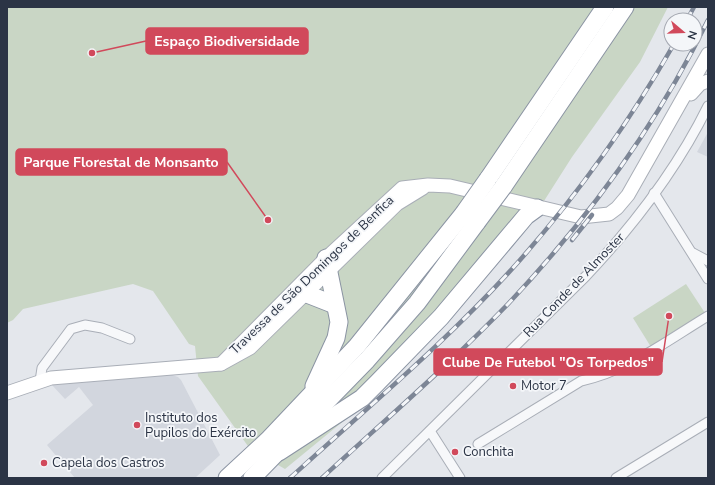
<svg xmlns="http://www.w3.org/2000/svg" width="715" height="485" font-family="'Nunito Sans',sans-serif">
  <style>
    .built { fill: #d2d6de }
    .green { fill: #c9d6c5 }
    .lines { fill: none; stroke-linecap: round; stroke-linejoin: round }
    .street-casing { stroke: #a9aeb7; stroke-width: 11 }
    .secondary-casing { stroke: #a9aeb7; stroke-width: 15 }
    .highway-casing { stroke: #8b94a3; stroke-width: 19 }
    .street { stroke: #f7f8fa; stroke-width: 9 }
    .secondary { stroke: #fff; stroke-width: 13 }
    .highway { stroke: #fff; stroke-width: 17 }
    .rail-casing { stroke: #7d8696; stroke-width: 4.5 }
    .rail { stroke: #f4f6f9; stroke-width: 3; stroke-dasharray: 9; stroke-linecap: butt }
    .highway-bridge-casing { stroke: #8b94a3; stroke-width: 19; stroke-linecap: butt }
    .highway-bridge { stroke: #fff; stroke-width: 17 }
    .poi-dot { fill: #d1495b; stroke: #f4f6f9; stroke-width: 1.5 }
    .labels { text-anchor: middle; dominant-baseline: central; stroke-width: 3.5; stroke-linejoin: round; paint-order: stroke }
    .street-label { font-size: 13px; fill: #2b3445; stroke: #f4f6f9 }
    .poi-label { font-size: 13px; fill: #2b3445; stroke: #f4f6f9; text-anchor: start }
    .leader { fill: none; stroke: #d1495b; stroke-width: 1.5 }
    .callout-dot { fill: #d1495b; stroke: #f4f6f9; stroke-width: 1.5 }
    .callout { fill: #d1495b; stroke: #d1495b; stroke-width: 1.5 }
    .callout-label { font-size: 14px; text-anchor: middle; font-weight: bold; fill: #fff }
  </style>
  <rect width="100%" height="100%" fill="#e4e7ec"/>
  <g class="built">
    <polygon points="708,132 708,157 697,152"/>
    <polygon points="172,375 178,377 181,380 220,455 195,478 75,478 47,445 93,405 79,387 65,399 52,385"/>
  </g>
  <g class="green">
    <polygon points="7,7 668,7 640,62 572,157 544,201 514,239 400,369 346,419 285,469 250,449 198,376 195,346 189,344 153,291 133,284 23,309 13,320 7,323"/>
    <polygon points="686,284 705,313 651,347 633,318"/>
  </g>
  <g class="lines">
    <g class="street-casing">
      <g id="street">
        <polyline points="654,193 708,279"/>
        <polyline points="693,253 708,261"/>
        <polyline points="40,381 42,368 71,329 85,325 102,328 130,339"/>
        <polyline points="430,431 460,478"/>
        <path d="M478,444L581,381C628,371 668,340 708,316"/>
        <path d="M382,478L586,276C633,226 677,169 708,106"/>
        <polyline points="616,478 708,422"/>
      </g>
    </g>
    <g class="secondary-casing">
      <g id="secondary">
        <polyline points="691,94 700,84 708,81"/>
        <polyline points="221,364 326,258 402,188 428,185 450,186 581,217 609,214 617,208 628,195 708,54"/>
        <polyline points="7,393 51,378 221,364 250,348 397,204 423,188"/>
      </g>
    </g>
    <g class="highway-casing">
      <g id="highway">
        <polyline points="488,179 605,7"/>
        <polyline points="503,187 625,7"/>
        <polyline points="307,294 335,305"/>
        <polyline points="314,386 336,338 339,322 326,258"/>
        <polyline points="279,452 362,398 377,383 441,317 526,216 537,208"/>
        <polyline points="227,478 268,440 357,346 464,213"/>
        <polyline points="252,478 367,360 417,303 477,222"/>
      </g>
    </g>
    <use href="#street" class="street"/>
    <use href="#secondary" class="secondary"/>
    <use href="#highway" class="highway"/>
    <g class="rail-casing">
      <g id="rail">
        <polyline points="687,20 694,7"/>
        <polyline points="572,240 592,215"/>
        <path d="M290,478C368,407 450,339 520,260C579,193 630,121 674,44"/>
        <path d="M322,478C384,421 449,365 508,304C587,220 657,125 708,20"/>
      </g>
    </g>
    <use href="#rail" class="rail"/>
    <g class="highway-bridge-casing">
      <g id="highway-bridge">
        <polyline points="464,213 488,179"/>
        <polyline points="477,222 503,187"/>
      </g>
    </g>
    <use href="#highway-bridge" class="highway-bridge"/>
  </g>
  <g class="poi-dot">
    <circle cx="513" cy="386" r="4"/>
    <circle cx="137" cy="425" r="4"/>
    <circle cx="455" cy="452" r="4"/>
    <circle cx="44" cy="463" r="4"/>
  </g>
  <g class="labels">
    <g class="street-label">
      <text transform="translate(312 275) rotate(-44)">Travessa de São Domingos de Benfica</text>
      <text transform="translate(574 285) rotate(-46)">Rua Conde de Almoster</text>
    </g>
    <g class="poi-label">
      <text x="521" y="386">Motor 7</text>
      <text x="145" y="418">Instituto dos<tspan x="145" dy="15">Pupilos do Exército</tspan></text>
      <text x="463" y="452">Conchita</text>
      <text x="52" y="463">Capela dos Castros</text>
    </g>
  </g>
  <path class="leader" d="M92 53L146 41M268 220L227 162M669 316L662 362"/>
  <g class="callout-dot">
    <circle cx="92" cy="53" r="4"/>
    <circle cx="268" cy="220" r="4"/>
    <circle cx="669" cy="316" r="4"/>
  </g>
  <g class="callout">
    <rect x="146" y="28" width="162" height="26" rx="4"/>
    <rect x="16" y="149" width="211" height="26" rx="4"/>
    <rect x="434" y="349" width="228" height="26" rx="4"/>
  </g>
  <g class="callout-label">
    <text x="227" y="46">Espaço Biodiversidade</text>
    <text x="121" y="167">Parque Florestal de Monsanto</text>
    <text x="548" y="367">Clube De Futebol "Os Torpedos"</text>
  </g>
  <rect width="715" height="485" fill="none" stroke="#2b3445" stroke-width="16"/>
  <g transform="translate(683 32) rotate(109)"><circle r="19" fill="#f4f6f9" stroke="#a4a8b1"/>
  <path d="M0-3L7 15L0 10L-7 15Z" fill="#d1495b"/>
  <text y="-6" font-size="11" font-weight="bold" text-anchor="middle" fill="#2b3445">N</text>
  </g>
</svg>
